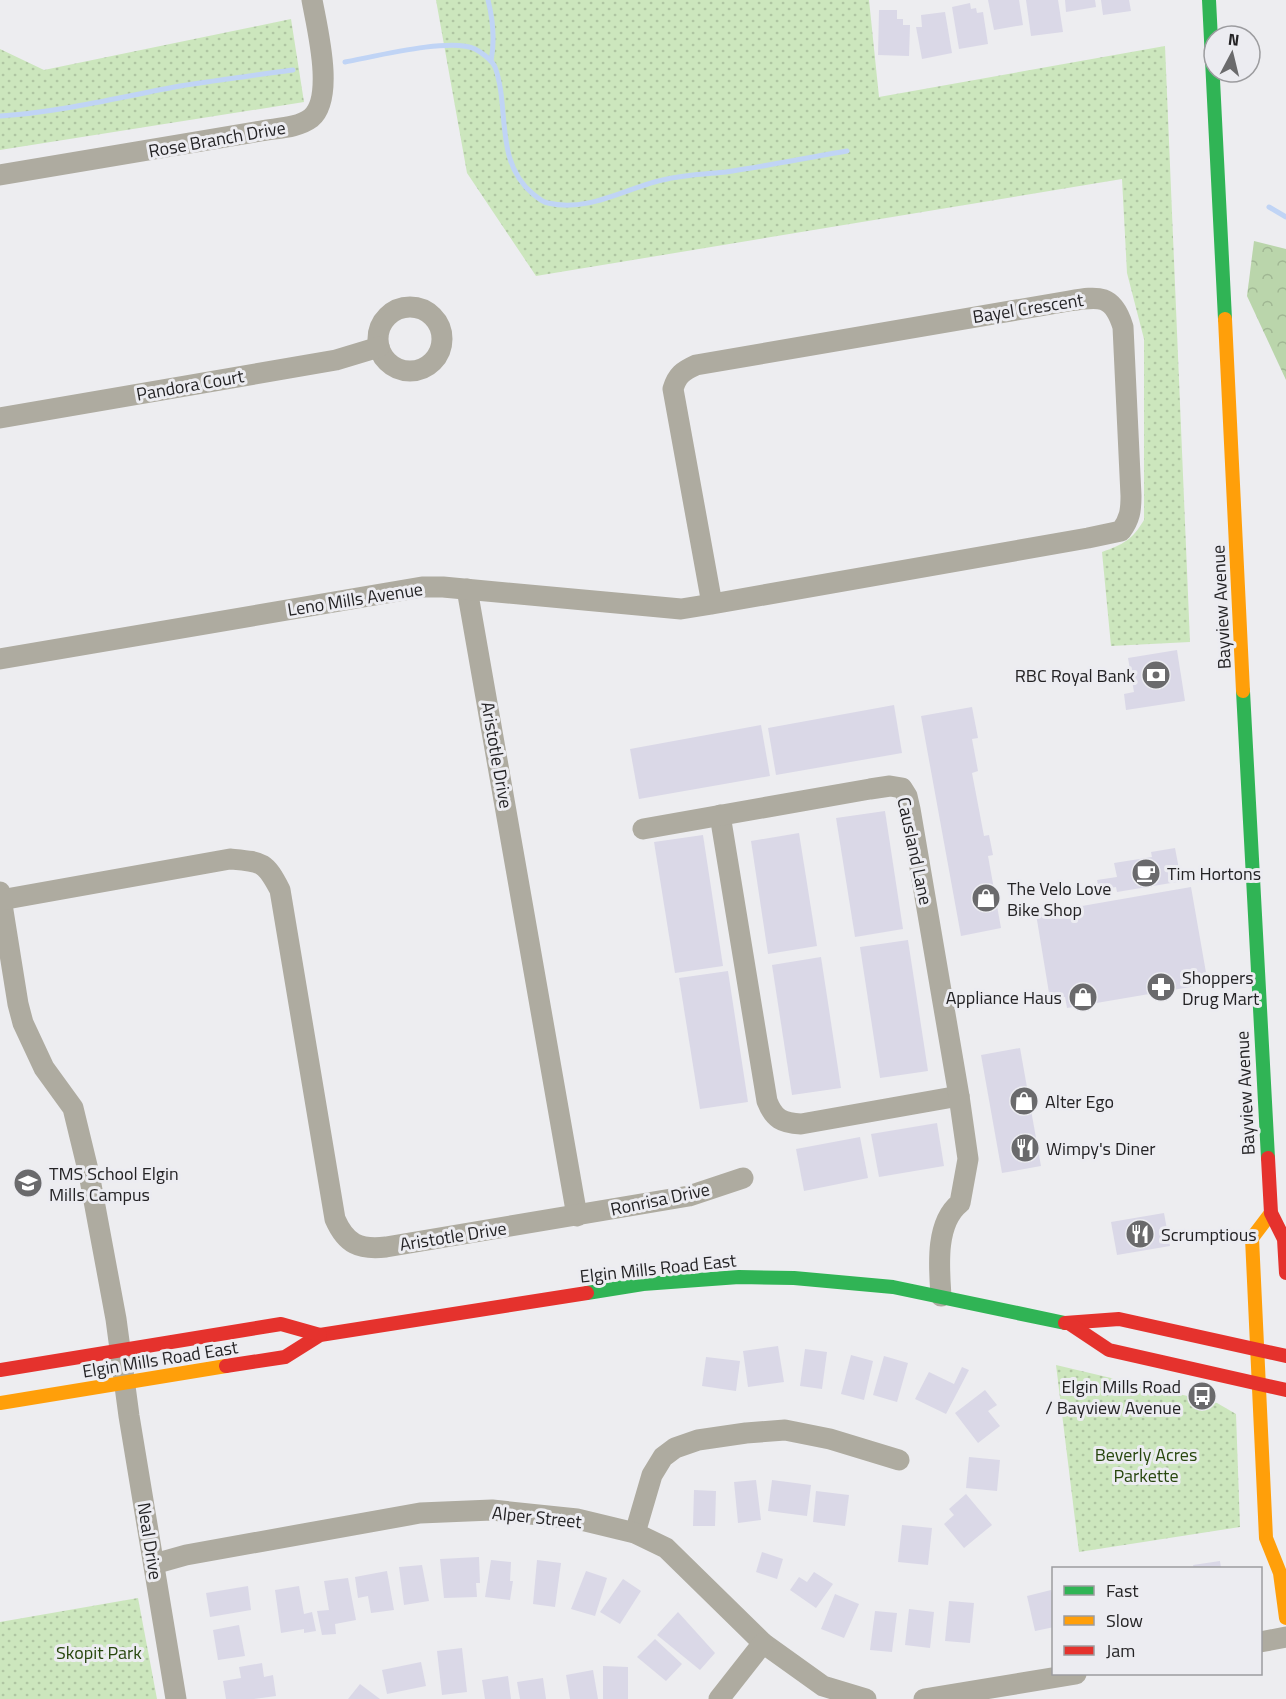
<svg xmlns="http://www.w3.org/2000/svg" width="1286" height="1699" font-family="'Titillium Web',sans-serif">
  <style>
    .forest { fill: url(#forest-crowns) }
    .park { fill: url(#park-dots) }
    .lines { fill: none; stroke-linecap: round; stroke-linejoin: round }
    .stream { stroke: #c0d4f5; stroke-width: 5 }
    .building { fill: #dad8e7 }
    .street { stroke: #aeaba0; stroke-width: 21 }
    .fast { stroke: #30b455; stroke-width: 14 }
    .slow { stroke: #ff9f0a; stroke-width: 14 }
    .jam { stroke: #e5322d; stroke-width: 14 }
    .labels { text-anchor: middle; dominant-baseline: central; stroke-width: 6; stroke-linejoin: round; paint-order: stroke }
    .street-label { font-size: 18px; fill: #242325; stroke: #ececf1 }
    .poi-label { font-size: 18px; fill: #242325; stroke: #ececf1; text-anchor: start }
    .park-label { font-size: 18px; fill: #27460d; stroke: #ececf1 }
  </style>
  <defs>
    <pattern id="forest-crowns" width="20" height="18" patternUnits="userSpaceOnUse" patternTransform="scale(1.5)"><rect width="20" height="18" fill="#bad5ab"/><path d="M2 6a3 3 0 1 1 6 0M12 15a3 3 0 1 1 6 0" fill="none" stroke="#a0b793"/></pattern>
    <pattern id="park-dots" width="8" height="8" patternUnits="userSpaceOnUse" patternTransform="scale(1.5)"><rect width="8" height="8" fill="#cce6bd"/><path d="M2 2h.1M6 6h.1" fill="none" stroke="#afc5a2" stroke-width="1.8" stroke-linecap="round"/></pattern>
  </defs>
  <rect width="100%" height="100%" fill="#ededf0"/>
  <polygon class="forest" points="1254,241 1286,249 1286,380 1247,296"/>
  <g class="park">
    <path d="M436,0H869L879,97L1165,46L1190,642L1111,646L1102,552C1124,544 1132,540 1144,520V339L1127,273L1122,179L536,276L467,173Z"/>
    <polygon points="291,19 304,102 0,150 0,49 44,70"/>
    <polygon points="1056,1365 1217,1403 1236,1414 1240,1527 1079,1552"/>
    <polygon points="138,1598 157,1699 0,1699 0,1622"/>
  </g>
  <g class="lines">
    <g class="stream">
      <path d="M488,0C493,20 495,41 491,61"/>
      <path d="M345,62C373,57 451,37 475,49C481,52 492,60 495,67C510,108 494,162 533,194C538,198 542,202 548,203C590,213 629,186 667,179C686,175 706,174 726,172C766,166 806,158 847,151"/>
      <path d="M0,116C61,112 120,97 180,86C218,80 256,75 293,70"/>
      <polyline points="1269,207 1286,217"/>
    </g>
  </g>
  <g class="building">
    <polygon points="988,0 1019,0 1023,25 994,30"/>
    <polygon points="1026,0 1058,0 1063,32 1031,36"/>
    <polygon points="1065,0 1095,0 1096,7 1066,12"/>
    <polygon points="1101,0 1129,0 1131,11 1103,15"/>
    <polygon points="970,3 971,9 976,8 977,13 983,12 988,44 959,49 952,7"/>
    <polygon points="879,10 897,10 897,19 903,19 903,25 910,25 909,56 878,55"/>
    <polygon points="945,12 952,53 922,59 916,27 922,27 921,15"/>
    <polygon points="1177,650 1185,701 1126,710 1124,694 1134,692 1128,658"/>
    <polygon points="894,705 902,753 776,775 768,728"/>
    <polygon points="972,707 978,738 972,739 978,771 972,773 984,836 989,835 993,855 988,856 1001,928 961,936 921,716"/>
    <polygon points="761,725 770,776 639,799 630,749"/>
    <polygon points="885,811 903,929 855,937 836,818"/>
    <polygon points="799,833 817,946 768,954 751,841"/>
    <polygon points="703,835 723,966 675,973 654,842"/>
    <polygon points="1175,848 1179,869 1175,870 1177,882 1117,892 1116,887 1099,890 1097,880 1117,877 1114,863 1152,857 1151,852"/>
    <polygon points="1191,887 1208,984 1067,1008 1065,997 1050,999 1036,914"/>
    <polygon points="908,940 928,1071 880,1078 860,947"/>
    <polygon points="821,957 841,1088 792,1095 772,965"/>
    <polygon points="728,971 748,1102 700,1109 679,978"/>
    <polygon points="1020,1048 1041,1166 1002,1173 981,1055"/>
    <polygon points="937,1123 944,1166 879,1177 871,1134"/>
    <polygon points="860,1137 868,1178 804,1191 796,1149"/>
    <polygon points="1164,1213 1170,1246 1117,1255 1111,1222"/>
    <polygon points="778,1346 784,1382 748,1387 743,1351"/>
    <polygon points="805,1349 827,1352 822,1389 800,1386"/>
    <polygon points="851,1355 873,1361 864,1400 841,1394"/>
    <polygon points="884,1356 908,1363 897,1402 873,1395"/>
    <polygon points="706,1357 740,1361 736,1391 702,1386"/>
    <polygon points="962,1367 969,1370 946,1414 915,1399 929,1372 954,1384"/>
    <polygon points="985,1390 997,1405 988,1411 1000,1426 978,1443 955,1413"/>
    <polygon points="969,1457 1000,1460 997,1491 966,1488"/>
    <polygon points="756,1480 761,1520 738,1523 734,1482"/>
    <polygon points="772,1480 811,1485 807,1516 768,1511"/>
    <polygon points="694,1490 716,1491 715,1526 693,1526"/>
    <polygon points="816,1491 849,1495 845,1526 813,1522"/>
    <polygon points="966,1494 992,1525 964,1548 944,1524 954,1515 949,1509"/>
    <polygon points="902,1525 932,1528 928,1565 898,1562"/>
    <polygon points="762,1552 783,1559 777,1579 756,1572"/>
    <polygon points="479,1557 480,1583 476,1583 477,1597 444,1598 440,1559"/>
    <polygon points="491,1560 511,1562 510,1581 513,1581 510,1600 485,1597"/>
    <polygon points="537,1560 561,1563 555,1607 533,1604"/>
    <polygon points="1220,1561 1221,1568 1194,1568 1193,1565"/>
    <polygon points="422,1565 429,1601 404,1605 399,1567"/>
    <polygon points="387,1571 394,1610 371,1613 368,1596 358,1598 355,1577"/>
    <polygon points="586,1571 607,1578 595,1616 571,1609"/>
    <polygon points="814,1572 833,1584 816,1608 790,1590 799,1577 807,1582"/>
    <polygon points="348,1578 356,1620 335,1624 336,1634 322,1635 317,1611 329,1610 324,1581"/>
    <polygon points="623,1579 641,1591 620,1624 600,1612"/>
    <polygon points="248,1586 251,1610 210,1617 206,1593"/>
    <polygon points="299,1586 304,1614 312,1612 316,1631 304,1633 304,1629 281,1633 275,1590"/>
    <polygon points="1051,1590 1054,1601 1054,1627 1035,1631 1027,1596"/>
    <polygon points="835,1594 859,1604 844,1638 821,1629"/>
    <polygon points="949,1601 974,1603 970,1643 945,1641"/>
    <polygon points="909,1609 934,1612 930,1648 905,1645"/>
    <polygon points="875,1611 897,1613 892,1652 870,1650"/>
    <polygon points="678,1612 715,1653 700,1670 657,1635"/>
    <polygon points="239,1625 245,1656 218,1660 213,1630"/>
    <polygon points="655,1639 682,1664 666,1681 637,1657"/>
    <polygon points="462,1648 467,1692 442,1695 437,1651"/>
    <polygon points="421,1662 426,1686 387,1694 382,1670"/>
    <polygon points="262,1663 264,1677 273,1675 276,1696 254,1699 226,1699 223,1681 241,1678 239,1667"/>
    <polygon points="603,1666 628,1667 628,1699 603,1699"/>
    <polygon points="593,1670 598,1699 570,1699 566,1675"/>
    <polygon points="508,1676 511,1699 485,1699 482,1680"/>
    <polygon points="543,1678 546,1699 520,1699 517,1682"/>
    <polygon points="360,1684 380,1699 348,1699"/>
  </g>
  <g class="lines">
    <g class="street">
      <path d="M0,175L261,131C277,128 298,128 311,118C335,98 317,28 312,0"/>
      <circle cx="410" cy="339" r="32"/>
      <polyline points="0,418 336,360 379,347"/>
      <polyline points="467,589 577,1216"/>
      <path d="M0,659L422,587H443L681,609L712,604L1088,538L1121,531C1130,519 1131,510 1131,496L1123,327C1113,294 1099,296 1069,301L696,365C683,371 677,375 673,389L712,604"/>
      <path d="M720,815L767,1101C774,1119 782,1123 801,1124L959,1096"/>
      <path d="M643,829L870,789L890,786L902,788L907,796L910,809L959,1096L968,1159L960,1203C935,1223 939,1267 941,1296"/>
      <polyline points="0,892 18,1004 23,1023 44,1068 73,1108 89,1174 116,1319 129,1416 176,1699"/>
      <path d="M1,900L230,859C262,862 265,861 280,890L335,1219C346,1244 359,1250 386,1247L689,1196L743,1178"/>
      <polyline points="635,1533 652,1475 663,1457 675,1448 698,1440 746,1433 785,1430 830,1439 899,1460"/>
      <polyline points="154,1564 186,1555 420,1513 492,1510 577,1519 635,1533 666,1548 763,1643 823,1686 866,1699"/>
      <polyline points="1260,1642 1286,1637"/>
      <polyline points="719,1699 763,1643"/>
      <polyline points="924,1699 1076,1674"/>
    </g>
    <g class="fast">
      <polyline points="1209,0 1225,319"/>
      <polyline points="1243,691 1268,1158"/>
      <polyline points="587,1293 643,1284 739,1277 794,1278 893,1287 1065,1323"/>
    </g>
    <g class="slow">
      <polyline points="1225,319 1243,691"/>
      <polyline points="1271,1213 1252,1238 1266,1538 1280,1573 1286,1618"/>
      <polyline points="0,1403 226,1366"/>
    </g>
    <g class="jam">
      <polyline points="1268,1158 1271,1213 1284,1239 1286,1273"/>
      <polyline points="1065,1323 1119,1319 1286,1356"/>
      <polyline points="1070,1324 1109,1350 1286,1390"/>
      <polyline points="226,1366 285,1357 320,1335 587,1293"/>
      <polyline points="0,1370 281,1324 320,1335"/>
    </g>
  </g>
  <defs>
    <g id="bank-disc" transform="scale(1.5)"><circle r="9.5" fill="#6a6a6c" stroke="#ececf1"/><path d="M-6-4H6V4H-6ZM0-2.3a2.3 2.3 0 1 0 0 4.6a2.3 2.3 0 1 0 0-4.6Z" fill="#fff"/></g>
    <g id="cafe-disc" transform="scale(1.5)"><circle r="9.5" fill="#6a6a6c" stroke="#ececf1"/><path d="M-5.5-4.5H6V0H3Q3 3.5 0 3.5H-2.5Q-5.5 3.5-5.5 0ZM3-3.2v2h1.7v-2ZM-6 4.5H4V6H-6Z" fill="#fff"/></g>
    <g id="shop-disc" transform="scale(1.5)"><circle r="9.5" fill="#6a6a6c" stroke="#ececf1"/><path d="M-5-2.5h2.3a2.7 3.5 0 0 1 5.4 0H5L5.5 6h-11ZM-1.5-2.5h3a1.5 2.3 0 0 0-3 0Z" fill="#fff"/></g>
    <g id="pharmacy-disc" transform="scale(1.5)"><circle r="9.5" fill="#6a6a6c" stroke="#ececf1"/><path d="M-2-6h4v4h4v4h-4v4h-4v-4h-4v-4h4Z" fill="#fff"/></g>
    <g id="restaurant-disc" transform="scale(1.5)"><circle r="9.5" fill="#6a6a6c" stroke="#ececf1"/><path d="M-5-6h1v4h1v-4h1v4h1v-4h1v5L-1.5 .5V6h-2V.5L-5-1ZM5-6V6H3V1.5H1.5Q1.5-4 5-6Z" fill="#fff"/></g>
    <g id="school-disc" transform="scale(1.5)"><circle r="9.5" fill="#6a6a6c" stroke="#ececf1"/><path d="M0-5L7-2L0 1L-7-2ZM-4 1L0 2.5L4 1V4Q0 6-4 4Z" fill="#fff"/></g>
    <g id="bus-disc" transform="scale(1.5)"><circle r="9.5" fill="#6a6a6c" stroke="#ececf1"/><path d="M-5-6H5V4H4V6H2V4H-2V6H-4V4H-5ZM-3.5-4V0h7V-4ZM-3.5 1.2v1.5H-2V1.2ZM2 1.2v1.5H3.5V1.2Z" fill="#fff"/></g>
  </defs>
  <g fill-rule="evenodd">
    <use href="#bank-disc" x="1156" y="675"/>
    <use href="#cafe-disc" x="1146" y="873"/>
    <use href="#shop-disc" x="986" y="898"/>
    <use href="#pharmacy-disc" x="1161" y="987"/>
    <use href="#shop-disc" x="1083" y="997"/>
    <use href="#shop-disc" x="1024" y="1101"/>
    <use href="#restaurant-disc" x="1025" y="1148"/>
    <use href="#school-disc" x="28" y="1183"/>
    <use href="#restaurant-disc" x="1140" y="1234"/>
    <use href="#bus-disc" x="1202" y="1396"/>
  </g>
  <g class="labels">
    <g class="street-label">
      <text transform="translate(217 139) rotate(-10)">Rose Branch Drive</text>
      <text transform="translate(1028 308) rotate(-9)">Bayel Crescent</text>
      <text transform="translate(190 385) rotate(-10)">Pandora Court</text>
      <text transform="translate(355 599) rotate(-9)">Leno Mills Avenue</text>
      <text transform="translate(1221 607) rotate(-93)">Bayview Avenue</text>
      <text transform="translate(497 755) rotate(80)">Aristotle Drive</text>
      <text transform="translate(915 851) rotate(78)">Causland Lane</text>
      <text transform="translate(1245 1093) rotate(-93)">Bayview Avenue</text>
      <text transform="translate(660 1199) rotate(-12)">Ronrisa Drive</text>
      <text transform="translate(453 1236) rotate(-9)">Aristotle Drive</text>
      <text transform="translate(658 1268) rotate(-6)">Elgin Mills Road East</text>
      <text transform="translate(160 1359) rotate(-9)">Elgin Mills Road East</text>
      <text transform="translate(537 1517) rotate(6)">Alper Street</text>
      <text transform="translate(150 1541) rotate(81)">Neal Drive</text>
    </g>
    <g class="poi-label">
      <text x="1135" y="675" text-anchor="end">RBC Royal Bank</text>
      <text x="1167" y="873">Tim Hortons</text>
      <text x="1007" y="888">The Velo Love<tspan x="1007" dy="21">Bike Shop</tspan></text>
      <text x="1182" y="977">Shoppers<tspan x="1182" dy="21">Drug Mart</tspan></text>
      <text x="1062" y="997" text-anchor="end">Appliance Haus</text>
      <text x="1045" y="1101">Alter Ego</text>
      <text x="1046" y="1148">Wimpy's Diner</text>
      <text x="49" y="1173">TMS School Elgin<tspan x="49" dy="21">Mills Campus</tspan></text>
      <text x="1161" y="1234">Scrumptious</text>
      <text x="1181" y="1386" text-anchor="end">Elgin Mills Road<tspan x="1181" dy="21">/ Bayview Avenue</tspan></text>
    </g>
    <g class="park-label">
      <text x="1146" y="1454">Beverly Acres<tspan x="1146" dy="21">Parkette</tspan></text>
      <text x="99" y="1652">Skopit Park</text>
    </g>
  </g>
  <rect x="1052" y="1567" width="210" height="108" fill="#ececf1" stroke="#9c9c9f" stroke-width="1.5"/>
  <rect x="1064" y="1586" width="30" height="9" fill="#30b455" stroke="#9c9c9f" stroke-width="1.5"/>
  <text x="1106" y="1597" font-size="18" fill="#242325">Fast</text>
  <rect x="1064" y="1616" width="30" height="9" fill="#ff9f0a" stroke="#9c9c9f" stroke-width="1.5"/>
  <text x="1106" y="1627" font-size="18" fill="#242325">Slow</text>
  <rect x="1064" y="1646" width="30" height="9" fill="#e5322d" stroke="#9c9c9f" stroke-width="1.5"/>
  <text x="1106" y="1657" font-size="18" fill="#242325">Jam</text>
  <g transform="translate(1232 54) rotate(7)"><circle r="28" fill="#ececf1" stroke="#9c9c9f" stroke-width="1.5"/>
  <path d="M0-4.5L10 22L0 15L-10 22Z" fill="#6a6a6c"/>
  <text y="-9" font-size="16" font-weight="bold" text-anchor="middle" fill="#242325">N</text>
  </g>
</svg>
